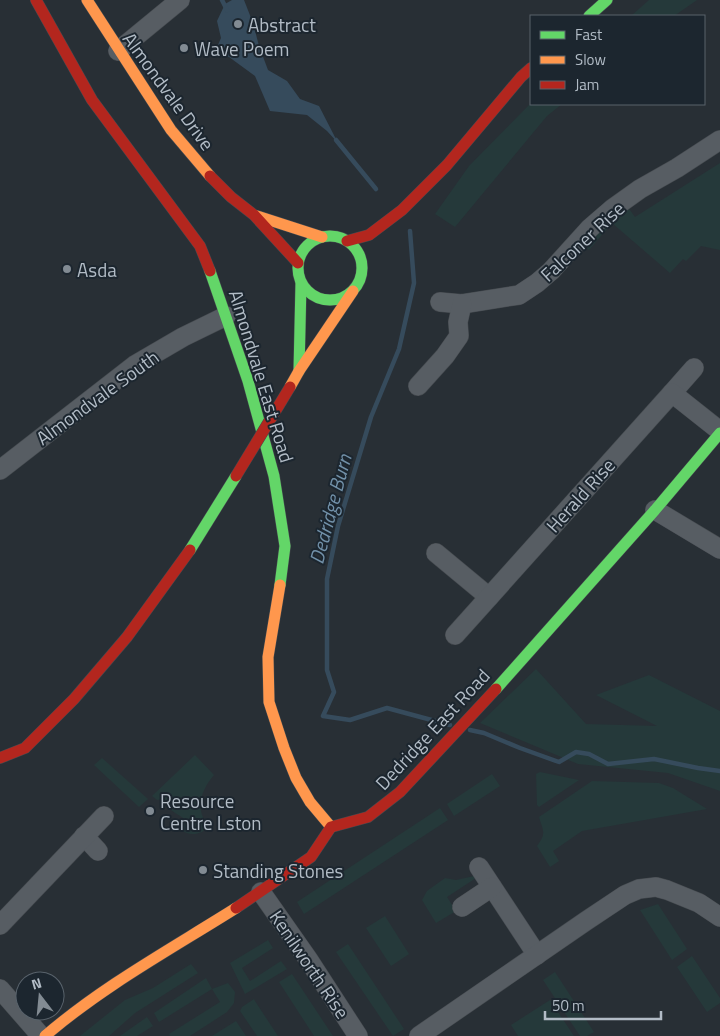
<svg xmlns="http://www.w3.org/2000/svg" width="720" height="1036" font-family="'Titillium Web',sans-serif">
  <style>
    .green { fill: #25393a }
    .water { fill: #364b5c }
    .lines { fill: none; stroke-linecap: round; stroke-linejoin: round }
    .stream { stroke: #364b5c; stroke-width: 4.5 }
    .street-casing { stroke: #464b50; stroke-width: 20 }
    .fast-casing { stroke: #464b50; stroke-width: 12 }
    .slow-casing { stroke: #464b50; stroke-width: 12 }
    .jam-casing { stroke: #464b50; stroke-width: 12 }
    .street { stroke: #575d63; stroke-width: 19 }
    .fast { stroke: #63d668; stroke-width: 11 }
    .slow { stroke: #ff974d; stroke-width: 11 }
    .jam { stroke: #b3261e; stroke-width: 11 }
    .jam-bridge-casing { stroke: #464b50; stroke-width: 12; stroke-linecap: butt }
    .jam-bridge { stroke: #b3261e; stroke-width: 11 }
    .poi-dot { fill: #828b93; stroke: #1c262f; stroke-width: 2 }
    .labels { text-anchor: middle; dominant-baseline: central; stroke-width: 4; stroke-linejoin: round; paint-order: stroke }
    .poi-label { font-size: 19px; fill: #b2bcc6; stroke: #1c262f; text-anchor: start }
    .street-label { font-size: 19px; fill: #b2bcc6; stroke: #1c262f }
    .water-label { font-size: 20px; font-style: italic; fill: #7291a9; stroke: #1c262f }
  </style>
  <rect width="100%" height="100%" fill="#282f35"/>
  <g class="green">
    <polygon points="649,0 697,0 674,16 631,16"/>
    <polygon points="531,103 562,104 547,116 455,227 435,214 469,166"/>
    <polygon points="720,163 720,250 701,246 686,261 683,259 670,273 612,223 589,250 584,245 627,206 635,217"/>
    <polygon points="536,669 586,724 657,726 596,695 649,675 720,711 720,791 668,773 578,764 480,723"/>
    <path d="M195,755L214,775C201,790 194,810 209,826C202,835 189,837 180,829L186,820C181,816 174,813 170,809C166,803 167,799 157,800L152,796Z"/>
    <polygon points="102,758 148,799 139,807 94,765"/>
    <polygon points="540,772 579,780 539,807 537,805 536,774"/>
    <polygon points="492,774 500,786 454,816 447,804"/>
    <path d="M592,781L659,783L673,788L707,809L582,831L553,851L559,861L550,867L537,846C547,833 543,831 539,817Z"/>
    <polygon points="440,808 448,820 304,914 297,902"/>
    <polygon points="474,876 476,878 447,897 456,911 436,923 422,900 427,891 445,878 456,880"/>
    <polygon points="658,904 687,949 672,960 640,910"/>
    <polygon points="385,916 409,954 391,966 366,928"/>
    <polygon points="268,940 273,948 242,968 250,981 281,961 287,969 245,994 230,963"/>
    <polygon points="348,944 404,1029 393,1036 336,952"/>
    <polygon points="692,956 720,998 720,1003 707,1012 677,967"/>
    <polygon points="191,964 198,973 135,1013 109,1036 80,1036 125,1000 153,988"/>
    <polygon points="555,972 594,1032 587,1036 580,1036 543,980"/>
    <polygon points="292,974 333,1036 314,1036 279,982"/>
    <polygon points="206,978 212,989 228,983 235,992 234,1003 227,1012 190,1036 170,1036 169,1034 220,1002 212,989 159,1022 154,1013"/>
    <polygon points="254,999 255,1001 278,1036 257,1036 240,1011 242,1007"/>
    <polygon points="550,1000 574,1036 518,1036 511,1025"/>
    <polygon points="147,1017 153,1026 137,1036 120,1036"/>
    <polygon points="236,1021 246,1036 212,1036"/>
  </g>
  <polygon class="water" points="232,0 244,0 253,23 259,46 268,70 287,81 300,99 319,106 338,143 327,131 307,115 270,111 255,76 229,57 214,54 221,38 217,21 225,4"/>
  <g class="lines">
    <g class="stream">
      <polyline points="222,0 227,10"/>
      <polyline points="336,140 376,189"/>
      <polyline points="410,231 414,283 399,349 371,417 338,526 327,579 327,670 334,692 323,716 350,720 387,708 450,725"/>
      <polyline points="470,730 484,733 520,748 559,762 576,752 589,754 608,764 654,759 698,768 720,771"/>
    </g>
    <g class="street-casing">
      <g id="street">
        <polyline points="118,51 180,0"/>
        <polyline points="440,302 462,304 519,295 537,283 551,271 590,228 612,209 640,189 677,168 720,140"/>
        <polyline points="418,386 445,356 459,336 458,322 462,304"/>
        <polyline points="672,393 694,368"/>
        <polyline points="0,470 135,365 183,337 226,316"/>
        <polyline points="655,510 720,549"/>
        <polyline points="436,553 489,597"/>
        <polyline points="455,635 672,393 720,431"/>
        <polyline points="84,836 98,851"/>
        <polyline points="479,867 537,955"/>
        <polyline points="261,892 308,959 358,1036"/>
        <polyline points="462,907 492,887"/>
        <polyline points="0,925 104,816"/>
        <polyline points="0,989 41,1036"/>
        <polyline points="419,1036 586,921 625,895 639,889 656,887 667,890 699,903 720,917"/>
      </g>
    </g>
    <g class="fast-casing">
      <g id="fast">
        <polyline points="589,16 607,0"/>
        <circle cx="330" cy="268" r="32"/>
        <polyline points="210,271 248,381 274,476 285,546 280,585"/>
        <polyline points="299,371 301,283"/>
        <polyline points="190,550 236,476"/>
        <polyline points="496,689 655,510 720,433"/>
      </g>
    </g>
    <g class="slow-casing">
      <g id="slow">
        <polyline points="87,0 171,130 210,176"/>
        <polyline points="257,216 322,237"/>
        <polyline points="290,387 299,371 353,291"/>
        <polyline points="280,585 268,657 269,702 284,748 296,778 310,802 331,827"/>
        <path d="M45,1036C103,986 171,949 236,908"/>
      </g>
    </g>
    <g class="jam-casing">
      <g id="jam">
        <polyline points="36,0 92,100 200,246 210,271"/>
        <polyline points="210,176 231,197 254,215 298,263"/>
        <polyline points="347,241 369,235 402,210 447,165 521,77 531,68"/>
        <polyline points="0,758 25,748 74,699 127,637 190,550"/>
        <polyline points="236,908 311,857 331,827 368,817 400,792 496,689"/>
      </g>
    </g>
    <use href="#street" class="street"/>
    <use href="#fast" class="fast"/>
    <use href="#slow" class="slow"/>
    <use href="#jam" class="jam"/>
    <g class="jam-bridge-casing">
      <polyline id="jam-bridge" points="236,476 290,387"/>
    </g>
    <use href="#jam-bridge" class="jam-bridge"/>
  </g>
  <g class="poi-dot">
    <circle cx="238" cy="24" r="5"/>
    <circle cx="184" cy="48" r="5"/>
    <circle cx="67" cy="269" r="5"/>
    <circle cx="150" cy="811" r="5"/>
    <circle cx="203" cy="870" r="5"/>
  </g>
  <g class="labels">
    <g class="poi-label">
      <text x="248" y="24">Abstract</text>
      <text x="194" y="48">Wave Poem</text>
      <text x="77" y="269">Asda</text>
      <text x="160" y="800">Resource<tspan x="160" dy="22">Centre Lston</tspan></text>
      <text x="213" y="870">Standing Stones</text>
    </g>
    <g class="street-label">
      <text transform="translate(169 91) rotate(54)">Almondvale Drive</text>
      <text transform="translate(582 241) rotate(-43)">Falconer Rise</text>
      <text transform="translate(262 376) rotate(73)">Almondvale East Road</text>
      <text transform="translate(97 397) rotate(-36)">Almondvale South</text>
      <text transform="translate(580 495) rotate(-48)">Herald Rise</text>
      <text transform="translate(432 729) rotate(-47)">Dedridge East Road</text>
      <text transform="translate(310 964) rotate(56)">Kenilworth Rise</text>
    </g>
    <g class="water-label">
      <text transform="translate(330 509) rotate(-75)">Dedridge Burn</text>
    </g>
  </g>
  <rect x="530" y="15" width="175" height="90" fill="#1c262f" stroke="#58626b"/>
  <rect x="540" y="31" width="25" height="8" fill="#63d668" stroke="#58626b"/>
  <text x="575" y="40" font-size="15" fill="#b2bcc6">Fast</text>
  <rect x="540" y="56" width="25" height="8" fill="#ff974d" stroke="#58626b"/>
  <text x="575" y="65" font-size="15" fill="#b2bcc6">Slow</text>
  <rect x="540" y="81" width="25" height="8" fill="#b3261e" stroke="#58626b"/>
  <text x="575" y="90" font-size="15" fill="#b2bcc6">Jam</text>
  <g transform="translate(40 996) rotate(344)"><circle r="24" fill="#1c262f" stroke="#58626b"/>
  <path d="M0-4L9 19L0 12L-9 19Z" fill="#828b93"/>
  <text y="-8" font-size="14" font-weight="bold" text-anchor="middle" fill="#b2bcc6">N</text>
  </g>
  <path d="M545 1011v8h116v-8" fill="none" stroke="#b2bcc6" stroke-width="2.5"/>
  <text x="552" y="1011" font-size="15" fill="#b2bcc6" stroke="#1c262f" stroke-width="4" paint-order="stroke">50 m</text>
</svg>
